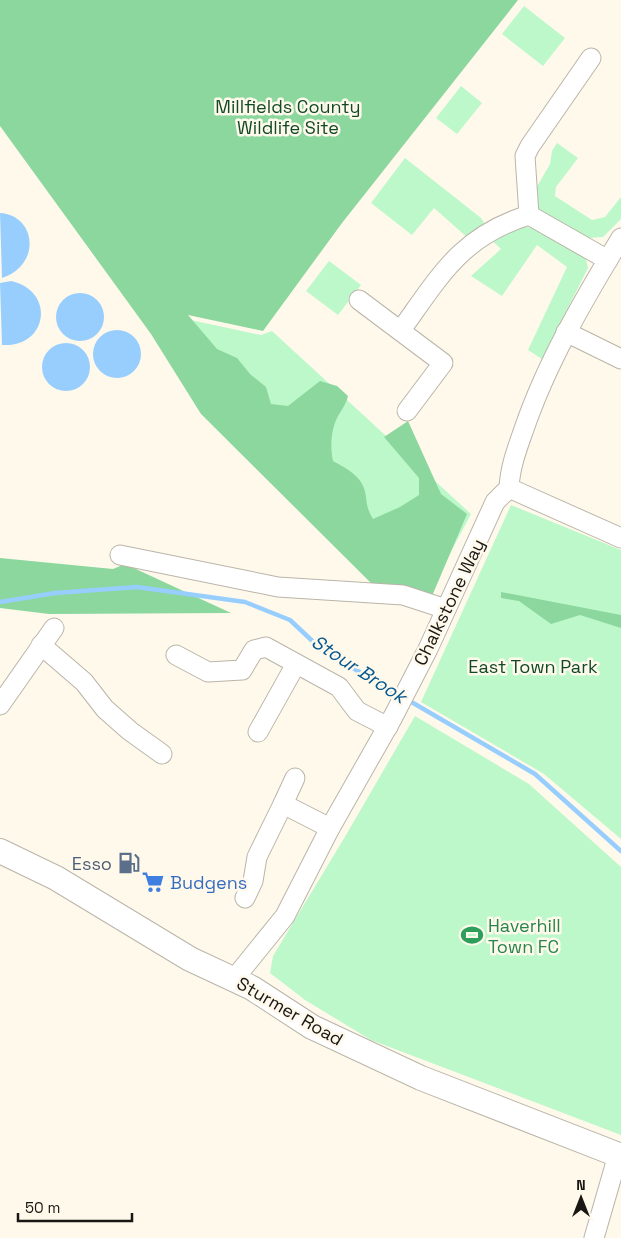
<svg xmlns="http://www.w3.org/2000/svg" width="621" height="1238" font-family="'Space Grotesk',sans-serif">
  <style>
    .green { fill: #bdf8ca }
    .forest { fill: #8bd79e }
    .water { fill: #98cefe }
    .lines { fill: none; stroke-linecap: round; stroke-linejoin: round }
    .stream { stroke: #98cefe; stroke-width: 4.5 }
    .minor-casing { stroke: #bab5a8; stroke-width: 21 }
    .major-casing { stroke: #bab5a8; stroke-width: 26 }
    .minor { stroke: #fff; stroke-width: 19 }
    .major { stroke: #fff; stroke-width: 24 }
    .labels { text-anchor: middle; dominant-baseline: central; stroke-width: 5; stroke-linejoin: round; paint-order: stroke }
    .park-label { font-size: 18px; fill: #104925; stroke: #fff9ec }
    .street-label { font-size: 18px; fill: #191713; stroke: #fff9ec }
    .service-label { font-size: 18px; fill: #4e5e75; stroke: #fff9ec; text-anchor: end }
    .shop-label { font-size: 18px; fill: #366cbe; stroke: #fff9ec; text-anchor: start }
    .leisure-label { font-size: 18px; fill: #27864d; stroke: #fff9ec; text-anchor: start }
    .water-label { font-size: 19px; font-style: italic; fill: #05598f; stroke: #fff9ec }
  </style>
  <rect width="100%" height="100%" fill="#fff9ec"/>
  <g class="green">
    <polygon points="524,6 565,38 543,66 502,34"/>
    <polygon points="461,86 482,103 457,134 436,118"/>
    <polygon points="557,143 578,158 556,187 555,196 592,220 605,217 621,197 621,219 603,237 589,238 539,211 535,202 535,190 550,164 552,151"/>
    <polygon points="405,158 481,218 486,226 469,239 434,208 412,235 371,203"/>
    <polygon points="524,227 535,228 584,251 588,268 542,359 528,350 567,267 537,245 502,296 471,276 501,249 490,239 509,230"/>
    <polygon points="329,261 361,285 338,315 306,291"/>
    <polygon points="186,319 261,335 272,331 471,514 447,559 401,564"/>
    <polygon points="511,505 621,550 621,839 544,774 421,702"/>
    <polygon points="415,716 529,784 621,867 621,1135 371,1040 305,1000 270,973 273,956 346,835"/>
  </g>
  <g class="forest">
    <path d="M0,0H518L342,223L263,331L188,315L217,349L237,358L250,374L266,387L271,404L288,406L320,381L337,386L348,396C346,405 341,410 337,418C331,430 330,448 333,461C349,470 364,477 366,497C367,507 368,510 373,519L400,507L419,495V478L384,437L408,421L441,494L467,514L432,596L371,583L201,414L151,334L0,126Z"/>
    <polygon points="0,558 113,569 125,564 231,613 49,614 0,608"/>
    <polygon points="501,592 621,615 621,628 580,615 551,624 519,601 501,598"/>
  </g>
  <g class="water">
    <path d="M0,213C36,215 42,265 2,278Z"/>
    <path d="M11,281C56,291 48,348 2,345L0,283Z"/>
    <circle cx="80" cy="317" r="24"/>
    <circle cx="117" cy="354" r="24"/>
    <circle cx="66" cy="367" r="24"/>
  </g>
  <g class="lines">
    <g class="stream">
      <polyline points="0,602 55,593 137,587 245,602 290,620 322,650 399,695"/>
      <polyline points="408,700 535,774 621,851"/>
    </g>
    <g class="minor-casing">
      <g id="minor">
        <polyline points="591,58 530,146 525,156 529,215 608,260"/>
        <polyline points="359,300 443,363 407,411"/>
        <path d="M401,330C440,276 461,236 529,215"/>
        <polyline points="566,332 621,359"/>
        <polyline points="509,488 621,538"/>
        <polyline points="120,555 278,587 403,595 446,609"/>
        <polyline points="41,645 84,682 105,709 130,731 162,754"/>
        <polyline points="176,655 208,672 242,670 254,650 266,647 339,687 357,711 388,727"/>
        <polyline points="0,705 54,628"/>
        <polyline points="258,732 296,664"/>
        <polyline points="283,804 295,778"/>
        <polyline points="245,898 253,881 257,857 283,804 330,828"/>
        <path d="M234,979L285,916L330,828L393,717L428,649L495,502L509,488C510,467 517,449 524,429C547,362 584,299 621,238"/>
        <polyline points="594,1238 618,1155"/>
      </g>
    </g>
    <g class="major-casing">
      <polyline id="major" points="0,851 56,878 190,959 252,988 312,1027 421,1078 621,1156"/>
    </g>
    <use href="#minor" class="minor"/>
    <use href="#major" class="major"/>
  </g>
  <defs>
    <g id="fuel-bare" transform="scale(1.725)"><path d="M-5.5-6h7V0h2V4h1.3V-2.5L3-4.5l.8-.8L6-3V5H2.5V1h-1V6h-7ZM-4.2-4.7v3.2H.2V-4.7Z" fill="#5c6f8a" stroke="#fff9ec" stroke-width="2.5" paint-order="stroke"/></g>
    <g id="supermarket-bare" transform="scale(1.725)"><path d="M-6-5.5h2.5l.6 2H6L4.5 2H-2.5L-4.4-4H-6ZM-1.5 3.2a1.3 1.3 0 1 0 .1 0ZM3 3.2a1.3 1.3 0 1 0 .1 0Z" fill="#3f7fe0" stroke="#fff9ec" stroke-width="2.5" paint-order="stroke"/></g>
    <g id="stadium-bare" transform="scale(1.725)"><path d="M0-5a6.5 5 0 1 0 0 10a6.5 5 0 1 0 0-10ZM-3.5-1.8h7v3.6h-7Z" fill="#2e9e5b" stroke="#fff9ec" stroke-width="2.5" paint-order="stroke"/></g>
  </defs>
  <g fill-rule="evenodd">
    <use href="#fuel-bare" x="129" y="863"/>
    <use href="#supermarket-bare" x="153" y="882"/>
    <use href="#stadium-bare" x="472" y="935"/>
  </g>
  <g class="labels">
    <g class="park-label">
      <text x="288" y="106">Millfields County<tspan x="288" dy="21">Wildlife Site</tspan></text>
      <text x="533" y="666">East Town Park</text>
    </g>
    <g class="street-label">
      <text transform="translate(449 602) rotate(-64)">Chalkstone Way</text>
      <text transform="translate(290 1011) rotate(30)">Sturmer Road</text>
    </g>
    <g class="service-label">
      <text x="112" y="863">Esso</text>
    </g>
    <g class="shop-label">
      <text x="170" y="882">Budgens</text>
    </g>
    <g class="leisure-label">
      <text x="488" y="925">Haverhill<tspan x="488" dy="21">Town FC</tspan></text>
    </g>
    <g class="water-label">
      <text transform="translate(359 669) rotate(33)">Stour Brook</text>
    </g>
  </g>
  <g transform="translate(581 1198)" stroke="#fff9ec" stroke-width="4" paint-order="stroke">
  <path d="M0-4L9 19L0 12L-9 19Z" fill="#191713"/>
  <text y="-8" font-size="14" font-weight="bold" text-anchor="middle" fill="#191713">N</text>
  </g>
  <path d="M18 1213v8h114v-8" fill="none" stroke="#191713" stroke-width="2.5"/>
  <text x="25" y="1213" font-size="15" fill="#191713" stroke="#fff9ec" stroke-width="4" paint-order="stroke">50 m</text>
</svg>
